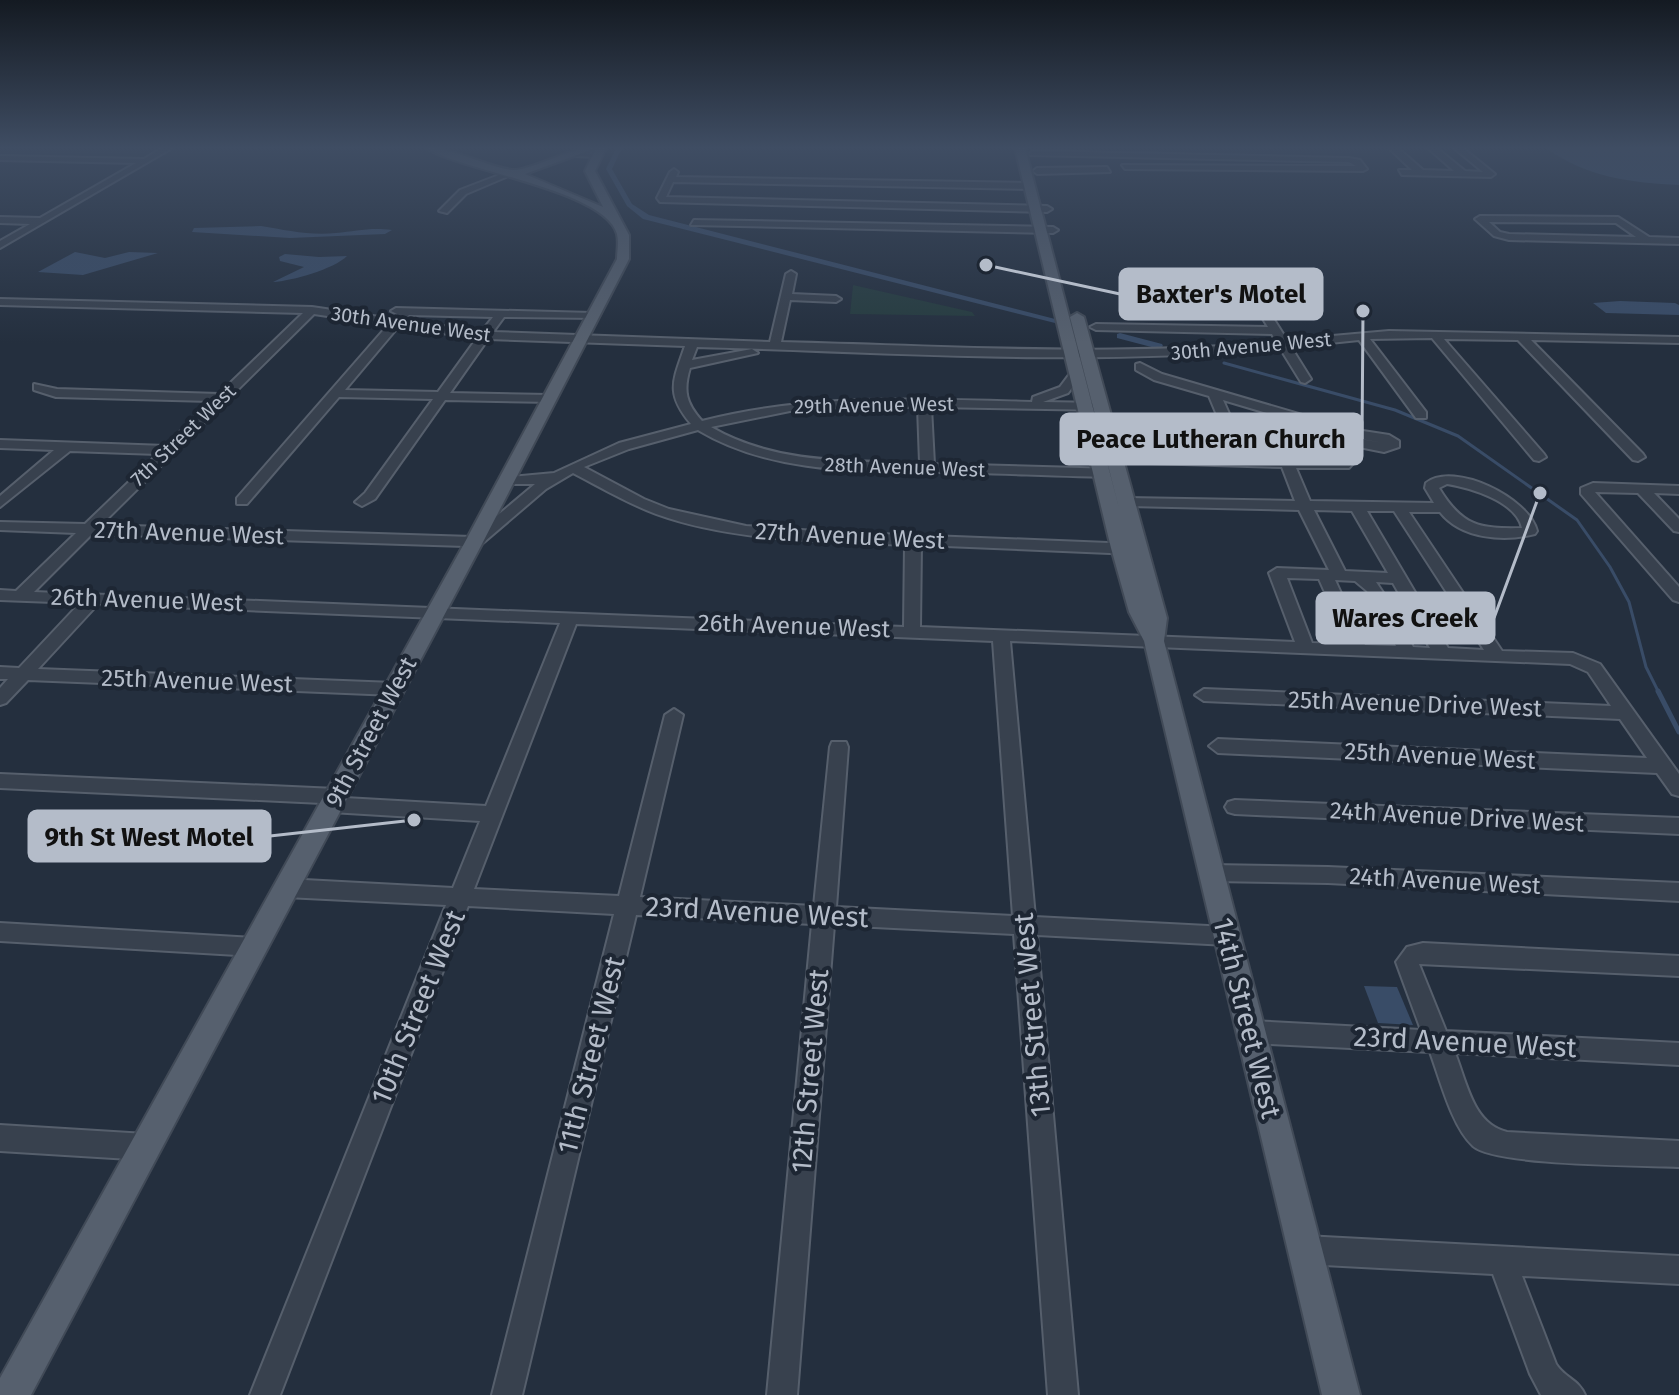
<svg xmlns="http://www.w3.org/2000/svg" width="1679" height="1395" font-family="'Fira Sans',sans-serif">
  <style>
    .green { fill: #263c3f }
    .water { fill: #394c67 }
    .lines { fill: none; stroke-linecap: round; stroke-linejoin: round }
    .stream-far1 { stroke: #394c67; stroke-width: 3 }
    .stream { stroke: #394c67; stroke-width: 5 }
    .canal { fill: #394c67; fill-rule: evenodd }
    .minor-casing { stroke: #565f6c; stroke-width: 4 }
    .major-casing { stroke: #414a57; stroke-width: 4 }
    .minor { fill: #38414e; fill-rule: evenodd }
    .major { fill: #56606e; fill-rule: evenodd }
    .labels { text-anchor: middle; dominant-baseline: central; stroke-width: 8; stroke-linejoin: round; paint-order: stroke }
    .far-street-label { font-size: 20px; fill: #b4bcc9; stroke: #1d2633 }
    .street-label { font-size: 24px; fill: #b4bcc9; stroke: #1d2633 }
    .near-street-label { font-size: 28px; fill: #b4bcc9; stroke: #1d2633 }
    .leader { fill: none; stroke: #b4bcc9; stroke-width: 3 }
    .callout-dot { fill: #b4bcc9; stroke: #1d2633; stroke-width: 3 }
    .callout { fill: #b4bcc9; stroke: #b4bcc9; stroke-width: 3 }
    .callout-label { font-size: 26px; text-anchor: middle; font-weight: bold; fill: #111 }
  </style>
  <rect width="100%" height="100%" fill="#242f3e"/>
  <polygon class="green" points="853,285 972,312 975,316 850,314"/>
  <g class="water">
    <path d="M1546,148H1679V185C1631,183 1586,177 1546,148Z"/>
    <path d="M261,226C286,230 310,236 336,233C356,231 371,227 392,230L385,234L290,238L192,232L194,228Z"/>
    <polygon points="75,252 105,258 129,252 158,253 83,275 38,272"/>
    <path d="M285,254L319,257L347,256C334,269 292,281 273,282L304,267L280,261L279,257Z"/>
    <polygon points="1620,301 1675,303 1679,305 1679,315 1606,313 1593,303"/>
    <polygon points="1364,986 1397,987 1413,1025 1378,1023"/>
  </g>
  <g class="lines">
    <polyline class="stream-far1" points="1224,363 1395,410 1458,436 1577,520 1610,567 1629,602 1646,667 1659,693"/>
    <polyline class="stream" points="1658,691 1679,732"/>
    <g class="canal">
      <polygon points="616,148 622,148 612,169 632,204 649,215 1059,320 1055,323 643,219 627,206 606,169"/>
      <polygon points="1120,333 1162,344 1163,346 1159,349 1117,338 1117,334"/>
    </g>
    <g class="minor-casing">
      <g id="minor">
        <polygon points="162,148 172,148 0,248 0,241 30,224 0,223 0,217 40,218 136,163 0,160 0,156 144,159"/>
        <polygon points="1389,148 1398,148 1423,170 1454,171 1428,148 1437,148 1465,171 1483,172 1454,148 1463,148 1495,174 1491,177 1402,175 1399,170 1412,170"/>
        <polygon points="1032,151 1349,158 1360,160 1367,169 1363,171 1125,169 1122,165 1356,166 1349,162 1029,155"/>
        <polygon points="577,152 601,155 597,157 574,156"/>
        <polygon points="1107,167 1110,172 1037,174 1033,171 1037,168"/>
        <polygon points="674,169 678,172 676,177 1029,183 1033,186 1029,189 673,182 666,197 1047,206 1052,209 1047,212 660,202 657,198 670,172"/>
        <polygon points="499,175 506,177 466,194 447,213 439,211 460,190"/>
        <path d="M1480,216L1618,217L1649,237L1679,238V244L1509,240L1494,236L1475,219ZM1489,222L1616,223L1636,237L1509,234L1500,232Z"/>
        <polygon points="694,220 1053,227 1058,230 1053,233 691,225"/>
        <path d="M791,271L796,274L792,294L836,296L841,299L836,302L790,300L781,342C946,346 1112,357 1276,342L1272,334L1096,330L1090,327L1096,324L1268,327L1244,288L1249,285L1254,288L1287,340L1389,331L1679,337V343L1531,340L1643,454L1645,457L1638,461L1633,460L1518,340L1444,339L1544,454L1546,457L1539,461L1534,460L1432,338L1370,339L1426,412V418H1416L1359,340L1291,347L1311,379L1305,383L1301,382L1280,348C1087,367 890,352 697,347L692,360L752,349L758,353L690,368C683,391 686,403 702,421C811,393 920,399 1032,402L1033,397L1060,387L1072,371H1080L1082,374L1068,393L1043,402L1102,403L1108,407L1106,410L931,407L934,464L1116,469L1123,473L1116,477C1056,476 997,473 937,472C856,471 770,473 698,430L629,449L584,467L644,499L669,509L746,526L830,532L1133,544L1141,549L1133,554L921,545L920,627L1295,642L1269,573L1277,568L1329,570L1299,510L1128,506L1121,502L1128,498L1295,501L1282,467L1116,462L1109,458L1116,454L1340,461L1335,445L1094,438L1087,434L1094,430L1225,434L1209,396L1154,380L1136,370V364L1140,363L1162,374L1350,429L1389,435L1399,441V447L1384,452L1349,445L1356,460L1349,468H1296L1310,501L1434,503L1425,488L1426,483C1454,461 1529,498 1537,531L1535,534C1504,542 1461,539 1440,512H1409L1502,651L1573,653L1600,664L1679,774V796L1672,794L1657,773L1218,753L1209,746L1218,739L1647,758L1620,719L1204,701L1195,695L1204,689L1611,706L1588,672L1570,664L1010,641L1035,917L1227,927L1235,929L1238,936L1235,943L1227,945L1037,935L1078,1395H1048L1014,934L834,925L797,1395H767L812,924L636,915L522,1395H492L614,914L468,906L280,1395H250L446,905L286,897L278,894L275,888L278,882L286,879L453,888L480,821L331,812L324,810L322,803L0,788V774L336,789L343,791L345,798L486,806L560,623L98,604L38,669L394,683L403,689L394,695L28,680L6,703L0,705V688L8,679H0V667L19,668L80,603L0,600V590L16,591L76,533L0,530V522L85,524L158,454L70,451L0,507V496L54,450L0,448V440L166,446L211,401L56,397L34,390V384L57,389L219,394L303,313L0,305V299L312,307L393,319L397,314L391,311L396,308L593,313L599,316L597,318L504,317L493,332L770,342L786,274ZM314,314L388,325L237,498V504H247L339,397L433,399L365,493L355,502L362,506L375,499L445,400L553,402V396L549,395L450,393L488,339L685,346C673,381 665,393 691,424L619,443L554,473L501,478V484H535L472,537L101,525ZM409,315L493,317L482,331L403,321ZM398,327L477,338L438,392L345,390ZM1223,400L1344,436L1384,443L1348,437L1238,434ZM859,406L918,407L920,463C848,461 775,464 711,427L790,411ZM573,473C600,487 627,503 656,514C733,542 825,541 905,545L904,627L34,592L92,534L465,546L472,550L477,548L546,489ZM1447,484C1471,488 1516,501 1522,528C1479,529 1462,526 1439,488ZM1314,510L1352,511L1388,573L1345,571ZM1367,511H1394L1484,650L1448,648ZM1287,578L1319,579L1348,644L1312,643ZM1335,580L1355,581L1367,591L1396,646L1365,645ZM1376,582L1393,583L1430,648L1413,647L1394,609ZM576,624L993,641L1013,916L836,907L848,747L846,742H832L830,747L814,906L640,897L683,715L674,709L665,715L619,896L474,889Z"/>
        <polygon points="1593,483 1679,486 1679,494 1654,493 1679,519 1679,532 1674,531 1638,493 1595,492 1679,587 1679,602 1673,600 1581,494 1581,488"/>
        <polygon points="1235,800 1679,818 1679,834 1235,814 1228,812 1225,807 1228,802"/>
        <polygon points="1212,865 1328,867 1679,883 1679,901 1328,883 1212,881 1205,879 1201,873 1205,867"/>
        <polygon points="0,923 254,938 262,940 265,947 262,954 254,956 0,941"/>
        <path d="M1423,943L1679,956V976L1419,964L1446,1031L1679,1043V1065L1455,1053C1467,1083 1473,1124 1507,1132L1679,1141V1167C1642,1165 1496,1166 1473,1146C1452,1127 1440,1079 1430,1052L1251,1043L1242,1040L1239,1032L1242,1024L1251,1021L1421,1030L1396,962L1407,947Z"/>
        <polygon points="0,1125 146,1134 155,1138 159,1147 155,1156 146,1160 0,1151"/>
        <path d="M1305,1236L1679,1256V1284L1522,1276L1556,1364C1565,1378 1579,1380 1585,1395H1541L1530,1374L1493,1274L1305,1264L1295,1260L1291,1250L1295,1240Z"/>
      </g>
    </g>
    <g class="major-casing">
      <g id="major">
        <path d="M426,148C453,147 499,172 517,170C544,165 568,148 596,148L525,174L603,207L585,171L596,148H606L595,171L629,235V259L483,542L31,1395H0V1378L465,542L617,259C617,252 619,242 617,234C605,190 462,171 426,148Z"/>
        <polygon points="1015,148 1025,148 1119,508 1070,317 1077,313 1084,317 1167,618 1164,641 1360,1395 1322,1395 1144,641 1129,612 1111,548"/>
      </g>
    </g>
    <use href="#minor" class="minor"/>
    <use href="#major" class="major"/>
  </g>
  <linearGradient id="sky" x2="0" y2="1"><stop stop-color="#141a22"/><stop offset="0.43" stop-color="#3f4d63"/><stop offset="1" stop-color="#3f4d63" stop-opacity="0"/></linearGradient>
  <rect width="1679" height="343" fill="url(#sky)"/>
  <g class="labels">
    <g class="far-street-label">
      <text transform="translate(411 324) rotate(8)">30th Avenue West</text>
      <text transform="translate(1251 346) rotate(-5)">30th Avenue West</text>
      <text transform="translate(874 405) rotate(-1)">29th Avenue West</text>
      <text transform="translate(183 435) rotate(-44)">7th Street West</text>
      <text transform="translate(905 467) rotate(2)">28th Avenue West</text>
    </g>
    <g class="street-label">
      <text transform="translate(189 533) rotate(2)">27th Avenue West</text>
      <text transform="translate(850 536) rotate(3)">27th Avenue West</text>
      <text transform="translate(147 600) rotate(2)">26th Avenue West</text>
      <text transform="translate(794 626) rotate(2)">26th Avenue West</text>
      <text transform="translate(197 681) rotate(2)">25th Avenue West</text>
      <text transform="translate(1415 704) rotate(2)">25th Avenue Drive West</text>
      <text transform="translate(371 732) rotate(-62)">9th Street West</text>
      <text transform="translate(1440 756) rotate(3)">25th Avenue West</text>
      <text transform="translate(1457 817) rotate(3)">24th Avenue Drive West</text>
      <text transform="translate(1445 881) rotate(3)">24th Avenue West</text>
    </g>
    <g class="near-street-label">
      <text transform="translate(757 912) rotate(3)">23rd Avenue West</text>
      <text transform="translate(418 1007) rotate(-68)">10th Street West</text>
      <text transform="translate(1032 1015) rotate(-95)">13th Street West</text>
      <text transform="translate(1247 1018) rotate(76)">14th Street West</text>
      <text transform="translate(1465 1042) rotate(3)">23rd Avenue West</text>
      <text transform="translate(591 1055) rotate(-76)">11th Street West</text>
      <text transform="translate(810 1071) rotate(-85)">12th Street West</text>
    </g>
  </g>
  <path class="leader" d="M986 265L1120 294M1363 311L1362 439M1540 493L1494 618M414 820L270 836"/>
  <g class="callout-dot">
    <circle cx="986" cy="265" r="8"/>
    <circle cx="1363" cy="311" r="8"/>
    <circle cx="1540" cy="493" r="8"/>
    <circle cx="414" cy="820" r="8"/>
  </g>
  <g class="callout">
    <rect x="1120" y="269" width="202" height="50" rx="8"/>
    <rect x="1061" y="414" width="301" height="50" rx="8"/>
    <rect x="1317" y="593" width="177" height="50" rx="8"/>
    <rect x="29" y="811" width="241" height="50" rx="8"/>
  </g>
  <g class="callout-label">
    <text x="1221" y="303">Baxter's Motel</text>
    <text x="1211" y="448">Peace Lutheran Church</text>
    <text x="1405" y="627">Wares Creek</text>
    <text x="149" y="846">9th St West Motel</text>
  </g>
</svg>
